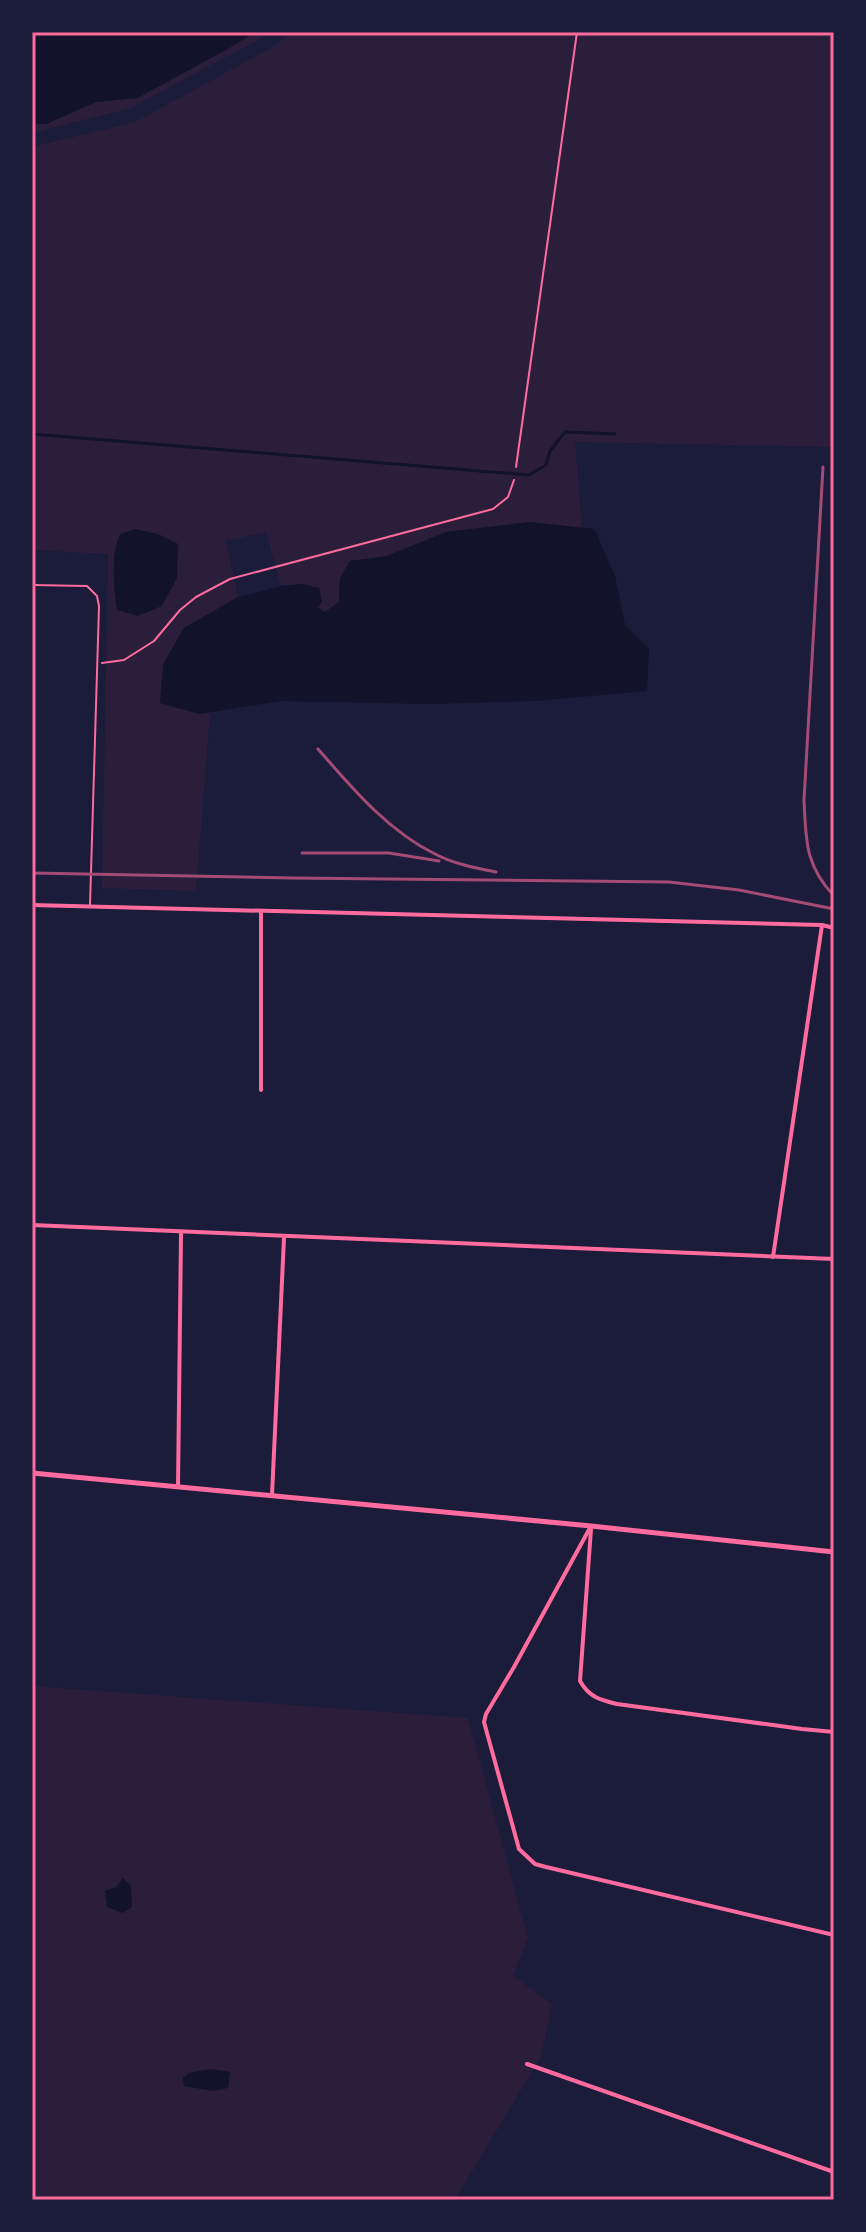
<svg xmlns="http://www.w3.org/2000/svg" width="866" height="2232" font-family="Jost,sans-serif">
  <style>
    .green { fill: #2a1e3b }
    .water { fill: #12122b }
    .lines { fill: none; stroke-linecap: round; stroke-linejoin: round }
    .stream { stroke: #12122b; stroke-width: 3 }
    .path { stroke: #ff6b9d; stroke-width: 2 }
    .service { stroke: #ff6b9d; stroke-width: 2 }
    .minor { stroke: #ff6b9d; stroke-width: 4 }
    .tertiary { stroke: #ff6b9d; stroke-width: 5 }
    .rail { stroke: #a44b75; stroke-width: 3 }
    .neatline { fill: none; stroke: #ff6b9d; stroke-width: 3 }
  </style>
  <rect width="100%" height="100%" fill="#1b1b3a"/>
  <g class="green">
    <polygon points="255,32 273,32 131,108 32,133 32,124 46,124 96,102 138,98 231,47"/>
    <polygon points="292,32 834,32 834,447 575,442 582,528 530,522 446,532 387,556 350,561 340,579 339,602 325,612 318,608 302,584 281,586 266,532 226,541 238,597 184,628 199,714 210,713 196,891 102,888 108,554 32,550 32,147 135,122 273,47"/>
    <polygon points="32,1686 468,1718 528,1938 513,1976 552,2004 541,2057 455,2200 32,2200"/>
  </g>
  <g class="water">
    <polygon points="32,32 255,32 231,47 137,98 96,102 46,124 32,124"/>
    <polygon points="530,522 594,529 615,576 625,625 649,649 647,691 535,701 430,704 280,701 199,714 160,703 163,664 184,628 238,597 281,586 302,584 319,588 322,601 318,608 325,612 339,602 340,578 350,561 387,556 446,532"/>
    <path d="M135,529L158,534L178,544L177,578L162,606L138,616L117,610C114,585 110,557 120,534Z"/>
    <polygon points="123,1878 131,1886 132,1907 123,1913 107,1907 105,1891 116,1887"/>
    <polygon points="211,2069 230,2072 228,2088 213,2091 184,2086 183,2078 189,2073"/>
  </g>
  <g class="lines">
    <polyline class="stream" points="32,434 529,475 546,465 550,451 565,432 615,434"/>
    <g class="path">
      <polyline points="516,467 577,32"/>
      <polyline points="102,663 124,660 154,641 180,610 196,597 230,579 493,509 508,497 514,480"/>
    </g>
    <polyline class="service" points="32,585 87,586 97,596 99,606 90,905"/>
    <g class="minor">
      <polyline points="32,905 822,925 834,928"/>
      <polyline points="261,912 261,1090"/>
      <polyline points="32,1225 834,1259"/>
      <polyline points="773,1257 822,925"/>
      <polyline points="178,1487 181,1234"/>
      <polyline points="272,1495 284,1238"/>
      <polyline points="591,1526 514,1667 486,1714 484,1722 519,1849 535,1864 546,1867 834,1935"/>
      <path d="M591,1529L580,1681C589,1697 600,1700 617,1704L802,1729L834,1732"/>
      <polyline points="527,2064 834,2172"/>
    </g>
    <polyline class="tertiary" points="32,1473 591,1526 834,1552"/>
    <g class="rail">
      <path d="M823,467L804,800C806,841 805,865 834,896"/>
      <path d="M318,749C352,788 388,831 435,854C454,864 476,868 496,872"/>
      <polyline points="302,853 389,853 439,861"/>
      <polyline points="32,873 292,878 669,882 739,890 834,909"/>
    </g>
  </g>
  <rect width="866" height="2232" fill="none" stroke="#1b1b3a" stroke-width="68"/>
  <rect x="34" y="34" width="798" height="2164" class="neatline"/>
</svg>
